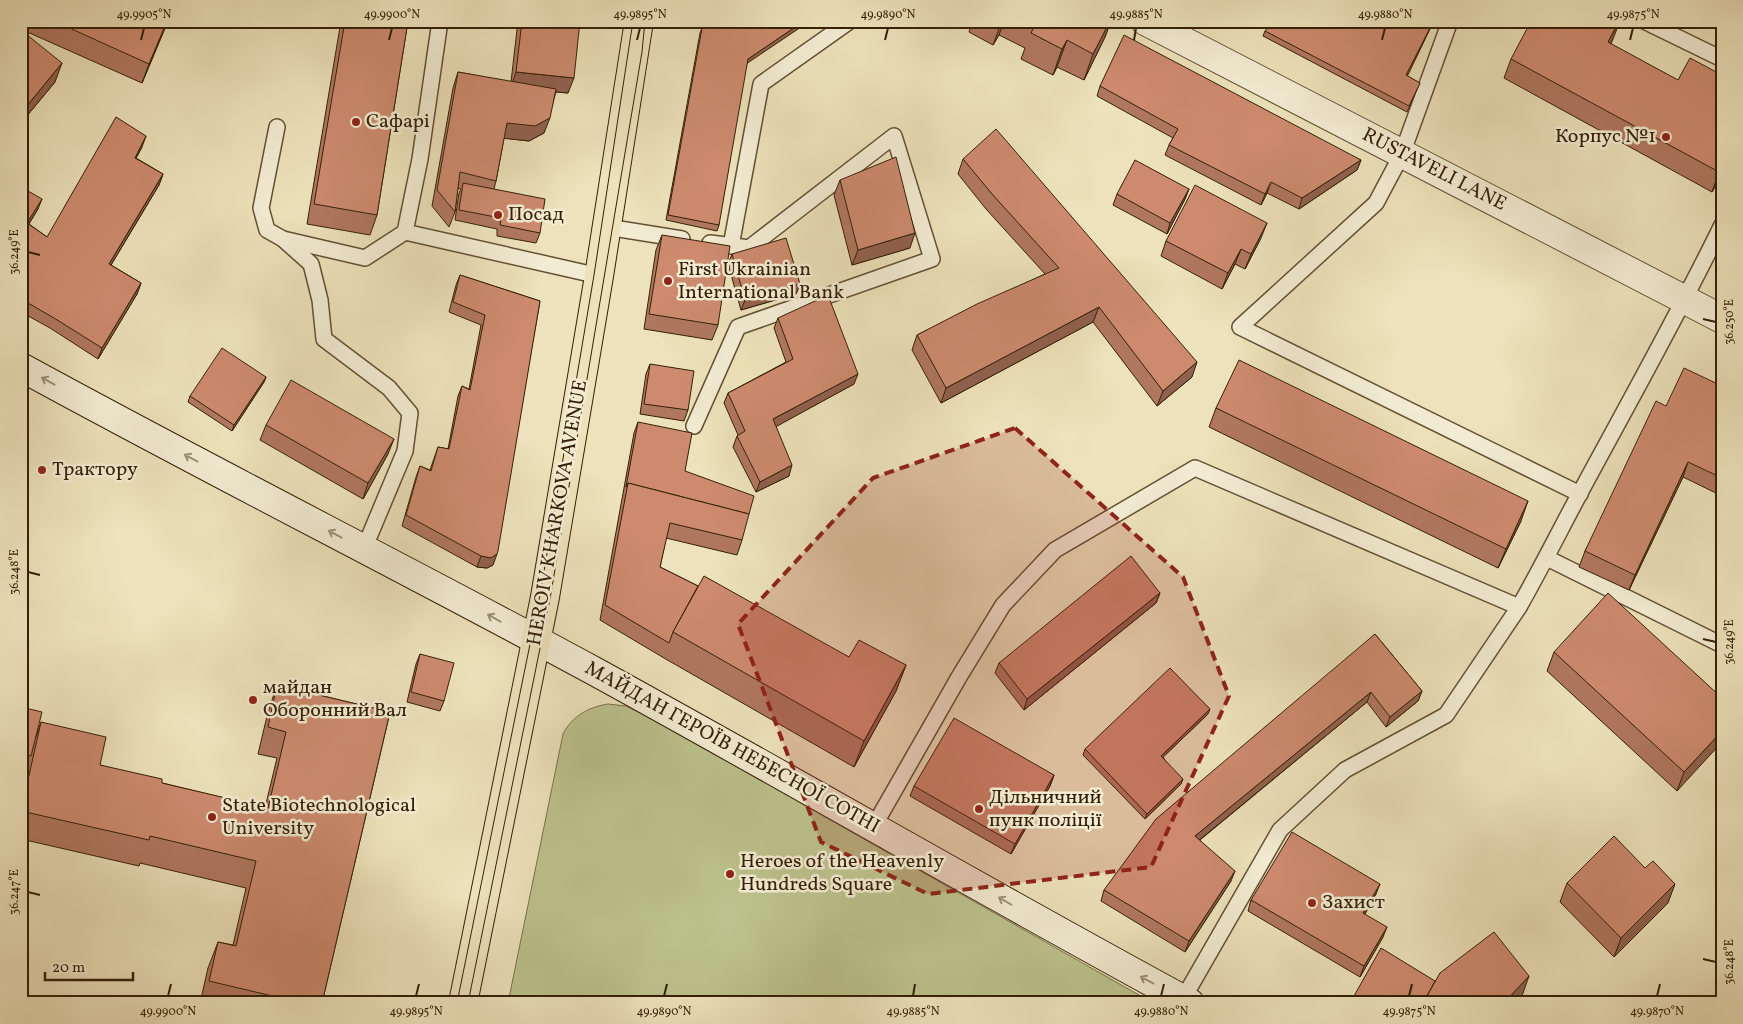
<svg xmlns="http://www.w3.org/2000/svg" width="1743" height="1024" font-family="Vollkorn,serif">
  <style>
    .green { fill: #bcc28d; stroke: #78714a }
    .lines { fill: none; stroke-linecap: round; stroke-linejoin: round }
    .lane-casing { stroke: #625034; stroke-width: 18 }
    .street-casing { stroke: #625034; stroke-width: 30 }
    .secondary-casing { stroke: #342007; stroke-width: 30 }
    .primary-casing { stroke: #342007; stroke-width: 30 }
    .lane { stroke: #f3ecd3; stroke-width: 15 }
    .street { stroke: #f3ecd3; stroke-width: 28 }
    .secondary { stroke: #f3ecd3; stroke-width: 28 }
    .primary { stroke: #ede2bb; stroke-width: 28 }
    .tram { stroke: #342007; stroke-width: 1 }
    .wall { fill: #b0775f; stroke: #342007 }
    .shaded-wall { fill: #90614e; stroke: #342007 }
    .building { fill: #cd8a6f; stroke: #342007 }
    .oneway { stroke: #9d9077 }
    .marked { fill: #8f2418; fill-opacity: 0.2; stroke: #8f2418; stroke-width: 4; stroke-dasharray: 10 6; stroke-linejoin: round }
    .ticks { fill: none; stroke: #342007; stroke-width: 2 }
    .poi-dot { fill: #8f2418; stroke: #f3ecd3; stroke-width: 2 }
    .labels { text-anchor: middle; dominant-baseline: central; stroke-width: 5; stroke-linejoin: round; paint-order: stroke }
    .poi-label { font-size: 20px; fill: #342007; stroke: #f3ecd3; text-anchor: start }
    .street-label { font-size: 20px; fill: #342007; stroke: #f3ecd3 }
    .neatline { fill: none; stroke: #342007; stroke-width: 2 }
    .ticks-label { font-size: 12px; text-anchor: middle; fill: #342007 }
  </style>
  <rect width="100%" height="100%" fill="#ede2bb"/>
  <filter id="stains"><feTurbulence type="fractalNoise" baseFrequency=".004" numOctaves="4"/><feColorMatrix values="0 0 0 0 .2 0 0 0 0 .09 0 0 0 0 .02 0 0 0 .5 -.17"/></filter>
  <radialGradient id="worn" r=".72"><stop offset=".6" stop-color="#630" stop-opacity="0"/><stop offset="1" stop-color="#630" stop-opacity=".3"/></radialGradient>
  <path class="green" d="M608,704L626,706L647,716L1153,1003H508L563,734C572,716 589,707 608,704Z"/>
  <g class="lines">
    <g class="lane-casing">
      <g id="lane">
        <polyline points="440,21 420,159 405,232 599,276"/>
        <polyline points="1450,21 1402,154 1376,203 1240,327 1580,494"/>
        <polyline points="1644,21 1722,59"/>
        <polyline points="277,127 261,208 267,230 283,239 365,258 405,232"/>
        <polyline points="607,227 682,239"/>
        <polyline points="283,239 311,264 320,300 324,339 389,388 410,413 405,451 364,549"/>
        <polyline points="731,246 761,84 850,21"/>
        <polyline points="694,426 738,327 932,259 894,136 749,248 710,243"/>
        <polyline points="1547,558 1722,645"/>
        <path d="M874,826L959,677L1003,605L1055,550L1195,468L1519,607C1543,565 1564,522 1587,480C1633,395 1680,311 1722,225"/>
        <polyline points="1183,999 1280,830 1345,770 1446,715 1519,607"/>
      </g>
    </g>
    <g class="street-casing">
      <polyline id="street" points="1145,21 1722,319"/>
    </g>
    <g class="secondary-casing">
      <path id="secondary" d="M21,367C211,471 404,568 594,671C793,780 990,895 1190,1003"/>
    </g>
    <g class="primary-casing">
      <polyline id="primary" points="463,1003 545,597 599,276 639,21"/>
    </g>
    <use href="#lane" class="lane"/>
    <use href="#street" class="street"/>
    <use href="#secondary" class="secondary"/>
    <use href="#primary" class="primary"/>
    <g class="tram">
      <polyline points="457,1003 540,595 594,275 633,21"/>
      <polyline points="468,1003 550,599 642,52 645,21"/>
    </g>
  </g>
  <g class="wall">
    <polygon points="21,21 168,21 142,83 25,31 24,33 55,82 21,123"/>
    <polygon points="259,21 286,21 284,26"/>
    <polygon points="341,21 408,21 377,215 370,235 307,224"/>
    <polygon points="518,21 580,21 568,93 556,92 544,133 529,141 504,138 496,181 494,189 540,233 536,243 497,236 497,229 455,220 459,193 461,189 458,188 455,212 449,227 432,206 453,88 458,72 511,82"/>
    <polygon points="969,21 1111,21 1105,37 1084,80 1057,67 1053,75 1021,59 1025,48 999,35 993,45 969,32 972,23"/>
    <polygon points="1432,24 1407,76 1420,83 1407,112 1263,36 1265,31"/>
    <polygon points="702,28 719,225 717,231 666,220 700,33"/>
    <polygon points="1613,39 1611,43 1722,174 1712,192 1504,78 1511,59"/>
    <polygon points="1100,86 1361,160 1357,170 1299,209 1267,193 1261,205 1165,155 1169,145 1173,138 1097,96"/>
    <polygon points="142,147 136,158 163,174 159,185 111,265 141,283 137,294 98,359 50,328 21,312 21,187 38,209 29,224 47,237"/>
    <polygon points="963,159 1192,377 1157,406 1093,322 941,403 912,350 917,335 1045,274 986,209 958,174"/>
    <polygon points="840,180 910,248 852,265 834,195"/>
    <polygon points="1189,189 1185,199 1167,234 1113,205 1117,194"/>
    <polygon points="662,235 718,325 712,340 644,329 656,250"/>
    <polygon points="1261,238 1245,269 1235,264 1222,289 1161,256 1166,241"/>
    <polygon points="732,254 800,284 796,294 741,310 728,264"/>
    <polygon points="460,275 540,301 493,565 487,568 477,567 402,526 416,477 420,466 430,470 438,447 448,449 458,396 462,386 469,389 481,325 449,312 456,285"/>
    <polygon points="778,318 854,384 776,426 789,476 756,492 733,447 737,436 738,435 724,403 728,393 786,362 774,328"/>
    <polygon points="650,364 688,410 684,421 640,414 646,374"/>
    <polygon points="266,377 264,382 232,431 188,402 190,396"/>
    <polygon points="1722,386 1722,496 1683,477 1629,590 1579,567 1585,551 1666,406"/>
    <polygon points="1216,408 1521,521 1498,568 1209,427"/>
    <polygon points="638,422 685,471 742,540 737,555 666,538 660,567 698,586 849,657 906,665 896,691 854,767 664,658 600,620 634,433"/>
    <polygon points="266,425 388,454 363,499 260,440"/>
    <polygon points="1160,593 1156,603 1024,710 995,673 999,663"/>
    <polygon points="1375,634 1422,691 1418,701 1386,727 1367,702 1200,840 1231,881 1185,952 1101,901 1104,890"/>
    <polygon points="1554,652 1722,698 1677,791 1547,671"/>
    <polygon points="420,654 444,701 440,711 407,702 416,664"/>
    <polygon points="277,685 390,712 322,1003 200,1003 208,968 218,942 233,945 246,888 140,863 139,866 21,839 21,793 27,766 21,765 21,707 36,737 41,722 100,765 162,783 265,808 277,758 258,754 268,712"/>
    <polygon points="1208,714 1163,757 1181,784 1145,819 1083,755 1085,749"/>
    <polygon points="1054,775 1050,786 1011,854 910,796 914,786"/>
    <polygon points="1567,883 1668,903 1614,957 1560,902"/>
    <polygon points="1376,894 1365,914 1383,937 1360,977 1248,911 1251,900"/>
    <polygon points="1722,994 1722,1003 1716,1003 1719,996"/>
  </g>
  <g class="shaded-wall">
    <polygon points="26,21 29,21 25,31 21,37 21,29"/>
    <polygon points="167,21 168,21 142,83 149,64"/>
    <polygon points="804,21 810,21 746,64 748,59"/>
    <polygon points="1002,21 1004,21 999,35 993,45"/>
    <polygon points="1110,21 1111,21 1105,37 1084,80 1093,54"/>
    <polygon points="1620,21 1613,39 1601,61 1608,42"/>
    <polygon points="1432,24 1430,29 1405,81 1406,75"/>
    <polygon points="1067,40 1057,67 1053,75 1062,49"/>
    <polygon points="62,63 55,82 21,123 21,113"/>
    <polygon points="516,72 574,78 568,93 511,87"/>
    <polygon points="550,118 544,133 529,141 501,138 507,123"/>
    <polygon points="146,136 142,147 131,168 135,158"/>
    <polygon points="1361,160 1357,170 1299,209 1302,198"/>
    <polygon points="1722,167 1722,174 1712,192 1719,172"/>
    <polygon points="163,174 159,185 105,275 109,264"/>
    <polygon points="1271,182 1267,193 1261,205 1265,194"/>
    <polygon points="1189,189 1185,199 1167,234 1170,223"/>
    <polygon points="42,199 38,209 23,233 27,223"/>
    <polygon points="1267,223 1261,238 1245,269 1251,254"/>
    <polygon points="915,233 910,248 852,265 858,250"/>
    <polygon points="1241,249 1235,264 1222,289 1228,273"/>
    <polygon points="141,283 137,294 98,359 102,348"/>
    <polygon points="800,284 796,294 741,310 745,300"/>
    <polygon points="1099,307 1093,322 941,403 946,388"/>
    <polygon points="1197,362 1192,377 1157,406 1163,391"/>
    <polygon points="858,374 854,384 770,430 773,419"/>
    <polygon points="266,377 264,382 232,431 234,425"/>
    <polygon points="394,439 388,454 363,499 368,483"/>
    <polygon points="1688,462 1683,477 1629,590 1635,575"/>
    <polygon points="792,465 789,476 756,492 760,482"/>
    <polygon points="1528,501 1521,521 1498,568 1506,549"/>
    <polygon points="497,554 493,565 487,568 477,567 481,556"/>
    <polygon points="1160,593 1156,603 1024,710 1027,699"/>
    <polygon points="906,665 896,691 854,767 864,741"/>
    <polygon points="1422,691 1418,701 1386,727 1390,717"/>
    <polygon points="1371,692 1367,702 1192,846 1195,836"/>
    <polygon points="1210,709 1208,714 1159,761 1161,756"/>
    <polygon points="1722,731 1722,742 1677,791 1684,772"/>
    <polygon points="1054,775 1050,786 1011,854 1015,844"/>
    <polygon points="1183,779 1181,784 1145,819 1147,814"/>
    <polygon points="1235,871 1231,881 1185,952 1189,941"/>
    <polygon points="1380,884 1376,894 1359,923 1363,913"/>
    <polygon points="1675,884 1668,903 1614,957 1621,938"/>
    <polygon points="1387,927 1383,937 1360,977 1364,966"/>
    <polygon points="1529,976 1522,996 1515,1003 1504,1003"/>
  </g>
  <g class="building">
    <polygon points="21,21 26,21 21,29"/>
    <polygon points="54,21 167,21 149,64"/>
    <polygon points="345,21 408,21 377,215 314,204"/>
    <polygon points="522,21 580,21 574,78 516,72"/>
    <polygon points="712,21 804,21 748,59 719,225 668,215 702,28"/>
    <polygon points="1033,21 1110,21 1093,54 1067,40 1062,49 1031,33 1036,23"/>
    <polygon points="1273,21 1376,21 1386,26 1388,21 1428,21 1432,24 1406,75 1420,83 1409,106 1265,31"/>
    <polygon points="1531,21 1619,21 1608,42 1678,80 1690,58 1722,75 1722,167 1719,172 1511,59"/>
    <polygon points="21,30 62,63 21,113"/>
    <polygon points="1124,35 1361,160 1302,198 1271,182 1265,194 1169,145 1178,129 1100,86"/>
    <polygon points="458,72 556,89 550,118 535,126 507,123 496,181 460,172 455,212 437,190"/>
    <polygon points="116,117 146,136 135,158 163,174 109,264 141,283 102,348 54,318 21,299 21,187 42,199 27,223 47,237"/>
    <polygon points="996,129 1197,362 1163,391 1099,307 946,388 917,335 977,304 1059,268 992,194 963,159"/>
    <polygon points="896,157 915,233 858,250 840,180"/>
    <polygon points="1135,160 1189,189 1170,223 1117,194"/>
    <polygon points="463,183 545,199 540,233 500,225 501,218 459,210"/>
    <polygon points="1195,185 1267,223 1251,254 1241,249 1228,273 1166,241"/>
    <polygon points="662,235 730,246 718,325 649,314"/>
    <polygon points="786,238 800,284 745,300 732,254"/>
    <polygon points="460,275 540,301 498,551 497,554 491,558 481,556 406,515 420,466 431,471 438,447 449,449 462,386 470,390 485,315 453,302"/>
    <polygon points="828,295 858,374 773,419 792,465 760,482 737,436 745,431 728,393 793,359 778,318"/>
    <polygon points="222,348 266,377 234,425 190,396"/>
    <polygon points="1239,360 1528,501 1506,549 1216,408"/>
    <polygon points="650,364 694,371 688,410 644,404"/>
    <polygon points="1684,368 1722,386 1722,478 1688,462 1635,575 1585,551 1656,401 1666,406"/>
    <polygon points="291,380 394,439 368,483 266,425"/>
    <polygon points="638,422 692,433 685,471 754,496 749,514 628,483 626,487"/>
    <polygon points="628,483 749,514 742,540 670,523 660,567 698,586 673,632 669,643 605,605"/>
    <polygon points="1131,556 1160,593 1027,699 999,663"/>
    <polygon points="704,576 849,657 859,640 906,665 864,741 673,632"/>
    <polygon points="1608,593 1722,698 1722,731 1684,772 1554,652"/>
    <polygon points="1375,634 1422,691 1390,717 1371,692 1195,836 1235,871 1189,941 1104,890 1156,819"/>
    <polygon points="420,654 454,663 444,701 411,692"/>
    <polygon points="1170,668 1210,709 1161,756 1183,779 1147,814 1085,749"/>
    <polygon points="277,685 390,712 322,1003 302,1003 209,981 218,942 236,946 256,861 150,836 149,840 21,811 41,722 106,737 100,765 162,779 162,783 268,808 286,732 268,727"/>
    <polygon points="21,707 42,712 31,756 21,754"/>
    <polygon points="954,718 1054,775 1015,844 914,786"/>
    <polygon points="1292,832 1380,884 1363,913 1387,927 1364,966 1251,900"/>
    <polygon points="1614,836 1645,868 1653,861 1675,884 1621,938 1567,883"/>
    <polygon points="1494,932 1529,976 1504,1003 1423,1003 1440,973"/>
    <polygon points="1381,948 1435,981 1423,1003 1350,1003"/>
    <polygon points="1722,994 1722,999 1719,996"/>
  </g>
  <defs><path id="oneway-shaft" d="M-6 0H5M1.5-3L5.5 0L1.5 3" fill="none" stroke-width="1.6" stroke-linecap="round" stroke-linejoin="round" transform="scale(1.25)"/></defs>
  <g class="oneway">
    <use href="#oneway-shaft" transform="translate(48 381) rotate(-151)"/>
    <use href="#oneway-shaft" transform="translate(191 458) rotate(-152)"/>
    <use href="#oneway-shaft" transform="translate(335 534) rotate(-152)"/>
    <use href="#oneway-shaft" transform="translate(494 618) rotate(-151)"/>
    <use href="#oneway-shaft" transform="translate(1005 901) rotate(-150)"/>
    <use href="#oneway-shaft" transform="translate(1147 980) rotate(-152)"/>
  </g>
  <path class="marked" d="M1015,428L1183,577L1229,696L1151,867L928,894L821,842L738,624L873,478Z"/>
  <path class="ticks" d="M141,40L144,28M389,40L392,28M637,40L640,28M885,40L888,28M1134,40L1136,28M1382,40L1385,28M1630,40L1633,28M28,252L40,255M1703,319L1716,322M28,572L40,575M1703,639L1716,642M28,892L40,895M1703,959L1716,962M168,996L171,984M416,996L419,984M664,996L667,984M913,996L915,984M1161,996L1164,984M1409,996L1412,984M1657,996L1660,984"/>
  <g class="poi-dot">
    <circle cx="356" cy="122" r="5"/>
    <circle cx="1666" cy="137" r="5"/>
    <circle cx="498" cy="215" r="5"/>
    <circle cx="668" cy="281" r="5"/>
    <circle cx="42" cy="470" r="5"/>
    <circle cx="253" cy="700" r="5"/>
    <circle cx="979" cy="809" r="5"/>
    <circle cx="212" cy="817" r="5"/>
    <circle cx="730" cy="874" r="5"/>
    <circle cx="1312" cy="903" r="5"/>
  </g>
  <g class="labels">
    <g class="poi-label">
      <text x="366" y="122">Сафарі</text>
      <text x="1656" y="137" text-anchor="end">Корпус №1</text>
      <text x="508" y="215">Посад</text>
      <text x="678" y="270">First Ukrainian<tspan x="678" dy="23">International Bank</tspan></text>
      <text x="52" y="470">Трактору</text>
      <text x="263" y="688">майдан<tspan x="263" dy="23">Оборонний Вал</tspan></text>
      <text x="989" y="798">Дільничний<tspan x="989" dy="23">пунк поліції</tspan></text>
      <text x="222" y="806">State Biotechnological<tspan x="222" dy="23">University</tspan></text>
      <text x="740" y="862">Heroes of the Heavenly<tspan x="740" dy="23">Hundreds Square</tspan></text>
      <text x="1322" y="903">Захист</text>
    </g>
    <g class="street-label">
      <text transform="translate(1434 170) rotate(27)">RUSTAVELI LANE</text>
      <text transform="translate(558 513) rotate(-80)">HEROIV KHARKOVA AVENUE</text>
      <text transform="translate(732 748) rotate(29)">МАЙДАН ГЕРОЇВ НЕБЕСНОЇ СОТНІ</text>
    </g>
  </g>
  <rect width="1743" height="1024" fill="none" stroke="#ede2bb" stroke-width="55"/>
  <path d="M45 972v8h88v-8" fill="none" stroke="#342007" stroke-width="2.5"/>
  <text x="52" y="972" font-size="15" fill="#342007" stroke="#f3ecd3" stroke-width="4" paint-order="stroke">20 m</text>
  <rect x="28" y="28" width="1688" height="968" class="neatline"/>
  <g class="ticks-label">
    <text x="144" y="18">49.9905°N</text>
    <text x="392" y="18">49.9900°N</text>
    <text x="640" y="18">49.9895°N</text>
    <text x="888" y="18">49.9890°N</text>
    <text x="1136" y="18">49.9885°N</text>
    <text x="1385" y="18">49.9880°N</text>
    <text x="1633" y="18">49.9875°N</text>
    <text transform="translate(14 252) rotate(-90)" y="4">36.249°E</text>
    <text transform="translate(1729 322) rotate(-90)" y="4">36.250°E</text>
    <text transform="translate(14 572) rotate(-90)" y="4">36.248°E</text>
    <text transform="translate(1729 642) rotate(-90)" y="4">36.249°E</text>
    <text transform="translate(14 892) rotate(-90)" y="4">36.247°E</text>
    <text transform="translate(1729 962) rotate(-90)" y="4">36.248°E</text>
    <text x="168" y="1015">49.9900°N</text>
    <text x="416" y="1015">49.9895°N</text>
    <text x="664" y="1015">49.9890°N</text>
    <text x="913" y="1015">49.9885°N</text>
    <text x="1161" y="1015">49.9880°N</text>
    <text x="1409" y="1015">49.9875°N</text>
    <text x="1657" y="1015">49.9870°N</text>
  </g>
  <rect width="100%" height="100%" filter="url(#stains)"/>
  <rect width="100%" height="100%" fill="url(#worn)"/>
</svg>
